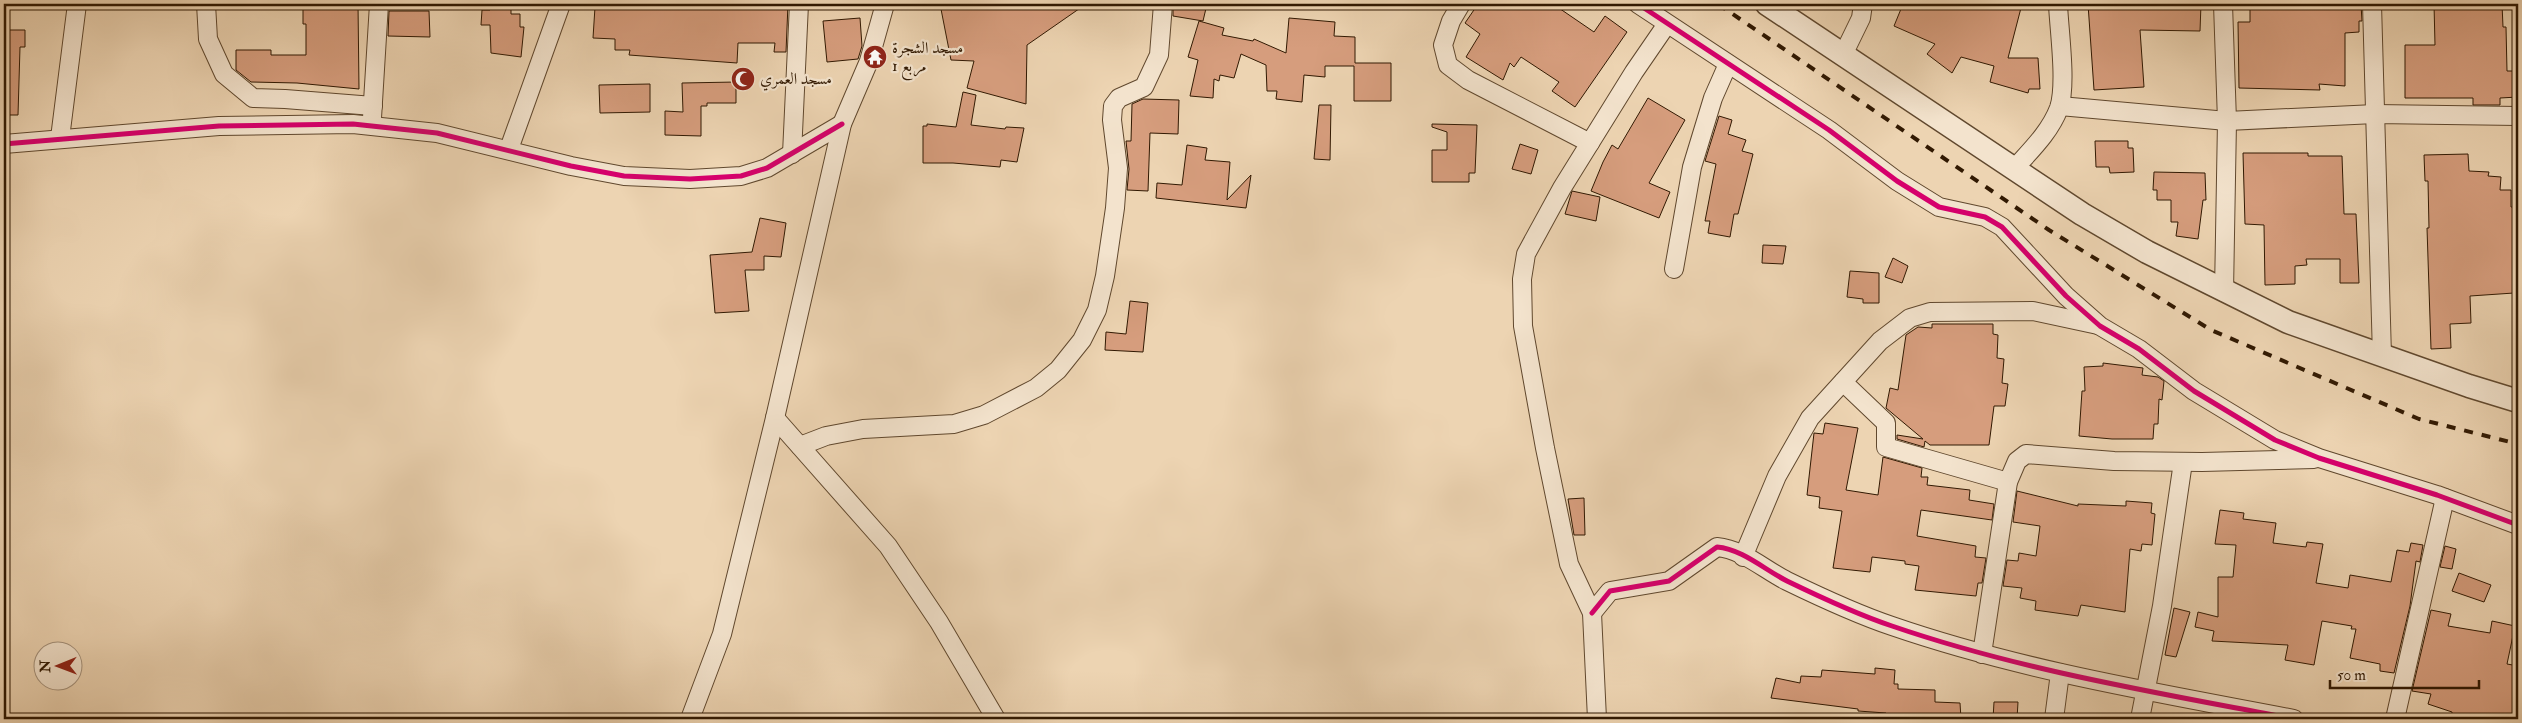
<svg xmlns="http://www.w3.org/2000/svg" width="2522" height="723" font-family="'IM FELL Double Pica',Amiri,serif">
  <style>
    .building { fill: #d69d7d; stroke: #311902 }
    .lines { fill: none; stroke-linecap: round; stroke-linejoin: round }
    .minor-casing { stroke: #60482e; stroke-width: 20 }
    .tertiary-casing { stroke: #60482e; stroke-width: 25 }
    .minor { stroke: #f3e3cd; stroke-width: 18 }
    .tertiary { stroke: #f3e3cd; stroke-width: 22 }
    .rail { stroke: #311902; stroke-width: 4; stroke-dasharray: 9 9; stroke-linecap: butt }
    .cycleway-casing { stroke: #f3e3cd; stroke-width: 8 }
    .cycleway { stroke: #d6006c; stroke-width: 5 }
    .labels { text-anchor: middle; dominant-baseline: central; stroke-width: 4.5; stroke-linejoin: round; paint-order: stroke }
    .poi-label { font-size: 16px; fill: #311902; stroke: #f3e3cd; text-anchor: start }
  </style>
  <rect width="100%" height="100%" fill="#edd4b2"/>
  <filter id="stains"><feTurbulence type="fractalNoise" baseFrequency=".004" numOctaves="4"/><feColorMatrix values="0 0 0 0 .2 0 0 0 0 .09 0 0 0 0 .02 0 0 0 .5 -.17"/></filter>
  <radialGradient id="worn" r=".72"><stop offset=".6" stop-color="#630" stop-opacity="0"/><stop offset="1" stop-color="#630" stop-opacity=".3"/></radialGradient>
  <g class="building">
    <polygon points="303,4 358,4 359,89 297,83 251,82 236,70 236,50 271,50 271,55 306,55 306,24 303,24"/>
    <polygon points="490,4 511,4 511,14 520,14 520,27 524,27 521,57 491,53 490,25 481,25 482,10 490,10"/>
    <polygon points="599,4 788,4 786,52 774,52 775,43 738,43 737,63 629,55 630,50 615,50 615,39 593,38 595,7 599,7"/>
    <polygon points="940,4 1086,4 1027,45 1026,104 967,88 974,61 951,60"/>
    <polygon points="1173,4 1207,4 1203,21 1173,16"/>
    <polygon points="1478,4 1553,4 1594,32 1605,16 1627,32 1575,107 1552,91 1559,82 1521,57 1514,67 1510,63 1503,80 1466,57 1480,34 1465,23"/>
    <polygon points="1903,4 2022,4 2008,58 2038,58 2040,89 2029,89 2028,93 1990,82 1994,66 1961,57 1952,73 1927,54 1935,44 1894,26"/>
    <polygon points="2088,4 2201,4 2200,31 2140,30 2144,87 2094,90"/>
    <polygon points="2292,4 2292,8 2330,7 2330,4 2361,5 2362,21 2359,21 2359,32 2345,33 2345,86 2319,84 2320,90 2239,88 2238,22 2250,22 2250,5"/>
    <polygon points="2434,4 2502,4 2503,27 2506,27 2507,71 2518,71 2518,97 2500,98 2500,105 2473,105 2473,98 2405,98 2405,45 2435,45"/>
    <polygon points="389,11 429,11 430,37 388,36"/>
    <polygon points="860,18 862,46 858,59 827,62 823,21"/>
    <polygon points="1289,18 1335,22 1334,36 1355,37 1355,63 1391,63 1391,101 1354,101 1354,66 1325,66 1325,77 1304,75 1302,102 1276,99 1277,91 1267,91 1266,65 1241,54 1234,78 1220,75 1219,81 1214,79 1213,98 1190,96 1198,60 1188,57 1199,21 1224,28 1222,35 1253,41 1254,39 1286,53"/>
    <polygon points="4,30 25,30 25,47 20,47 18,115 4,115"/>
    <polygon points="736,82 736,103 707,103 707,106 701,106 701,136 665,135 665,111 683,112 682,83"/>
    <polygon points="650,84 650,112 600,113 599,85"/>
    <polygon points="963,92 976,95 971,125 1005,129 1006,127 1024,128 1017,162 1001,160 1000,167 953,163 923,163 923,126 927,126 927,124 956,127"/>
    <polygon points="1648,98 1685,120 1649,183 1670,192 1659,218 1591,191 1603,162 1612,145 1618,149"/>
    <polygon points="1143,99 1179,100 1178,134 1150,133 1148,191 1127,190 1129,169 1126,141 1131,141 1132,104"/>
    <polygon points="1319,105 1331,105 1330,160 1314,159"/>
    <polygon points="1719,116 1732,120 1728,134 1746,140 1742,151 1753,154 1738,214 1734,214 1730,237 1708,233 1710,221 1705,221 1716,164 1705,161"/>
    <polygon points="1432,124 1477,125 1475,173 1469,173 1469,182 1432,182 1432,150 1447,150 1447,132 1432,127"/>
    <polygon points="2095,141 2128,141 2128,148 2133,148 2134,172 2110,173 2109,167 2096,167"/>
    <polygon points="1520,144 1538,150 1531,174 1512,169"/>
    <polygon points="1187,145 1207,148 1205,160 1230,162 1227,200 1251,175 1246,208 1156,198 1157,183 1182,185"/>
    <polygon points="2243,153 2308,153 2308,156 2342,156 2344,214 2356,214 2359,283 2340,283 2340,259 2306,259 2307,265 2295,266 2295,284 2265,285 2264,225 2245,224"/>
    <polygon points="2468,154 2469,171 2489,172 2488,176 2501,177 2500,190 2511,190 2511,207 2518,207 2518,254 2513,255 2514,293 2470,296 2471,323 2450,324 2451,348 2431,349 2427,228 2429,228 2428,181 2425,181 2424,155"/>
    <polygon points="2154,172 2205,173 2206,200 2203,200 2198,239 2176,236 2178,222 2171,222 2171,200 2157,200 2157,190 2153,190"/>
    <polygon points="1572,191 1600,197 1596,221 1565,214"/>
    <polygon points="760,218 786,223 781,257 764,256 764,270 745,270 749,311 715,313 710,255 752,252"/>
    <polygon points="1763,245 1786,246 1783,264 1762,263"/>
    <polygon points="1893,258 1908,266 1902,283 1885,277"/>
    <polygon points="1850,271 1879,273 1879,303 1863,303 1863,299 1847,297"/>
    <polygon points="1130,301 1148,303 1143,352 1105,350 1106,332 1126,334"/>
    <polygon points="1932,324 1993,324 1993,334 1998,335 1997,358 2004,359 2002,383 2008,384 2005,406 1994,406 1989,445 1930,445 1925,441 1924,447 1897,439 1897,435 1923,439 1886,408 1890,388 1898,390 1906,335 1918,327 1932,328"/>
    <polygon points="2103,363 2143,368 2142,375 2158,377 2164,381 2162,400 2159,399 2158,424 2154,424 2153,439 2112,439 2079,436 2082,391 2085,391 2084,367 2103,366"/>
    <polygon points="1825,423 1858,428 1846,490 1878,495 1883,457 1922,468 1921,477 1928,477 1927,485 1970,490 1969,500 1994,504 1992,520 1921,510 1917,536 1976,546 1975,557 1986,558 1982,583 1978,583 1976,596 1915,590 1919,566 1905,564 1905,561 1872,557 1870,572 1833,568 1842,511 1819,508 1820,497 1807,495 1814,433 1823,434"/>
    <polygon points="2017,491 2078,506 2078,504 2126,506 2126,501 2152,503 2151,513 2155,514 2152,545 2142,544 2141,551 2130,549 2125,612 2081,605 2078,616 2035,610 2036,601 2020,598 2022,588 2003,586 2007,560 2018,561 2019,553 2036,556 2040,526 2013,522"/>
    <polygon points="1584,498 1585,535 1574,535 1568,499"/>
    <polygon points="2220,510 2244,513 2243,519 2276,523 2273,543 2306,547 2307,542 2323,544 2316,583 2348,588 2350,575 2391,582 2397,550 2409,552 2411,543 2423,545 2420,562 2416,561 2410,606 2394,673 2380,671 2380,664 2350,658 2356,629 2351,629 2352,626 2322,621 2314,665 2285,660 2288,645 2212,641 2214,631 2195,627 2198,612 2218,617 2218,577 2233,577 2236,545 2215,544"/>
    <polygon points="2445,546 2456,549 2452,569 2440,567"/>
    <polygon points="2459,573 2491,585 2484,602 2452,591"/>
    <polygon points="2174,608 2190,612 2176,657 2165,655"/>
    <polygon points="2431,610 2451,614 2448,626 2490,633 2492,621 2515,626 2507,664 2518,666 2518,719 2464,719 2452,715 2452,712 2428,704 2431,694 2412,691"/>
    <polygon points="1875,668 1895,670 1894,684 1898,684 1898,689 1935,690 1935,702 1960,703 1961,719 1918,719 1918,716 1886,715 1886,713 1858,711 1858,709 1771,698 1776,678 1800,683 1801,676 1821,677 1822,670 1875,674"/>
    <polygon points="1994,702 2018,702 2017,719 1993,719"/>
  </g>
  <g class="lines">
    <g class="minor-casing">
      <g id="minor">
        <polyline points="206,4 208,39 224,74 253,98 285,99 373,106"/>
        <polyline points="1461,4 1451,21 1443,45 1448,65 1468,80 1590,143"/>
        <polyline points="1638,4 1829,130 1897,181 1939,207 1985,217 2002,227 2066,296 2100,326 2139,349 2194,391 2275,440 2319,458 2437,495 2518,525"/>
        <polyline points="2223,4 2227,121 2224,292"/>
        <polyline points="2372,4 2382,356"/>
        <polyline points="1843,55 1861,18 1863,4"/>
        <polyline points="2060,106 2227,121 2375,114 2518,116"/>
        <polyline points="372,118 379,4"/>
        <polyline points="60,138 77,4"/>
        <polyline points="4,144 219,126 353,124 437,133 571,166 624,176 690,179 741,176 767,168 842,124"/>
        <polyline points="509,149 561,4"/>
        <polyline points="792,154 799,4"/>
        <path d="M2014,169C2031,150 2050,132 2059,108C2067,84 2059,30 2058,4"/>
        <polyline points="1674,269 1692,167 1713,98 1728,64"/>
        <polyline points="1843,382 1886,423 1886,447 2008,482"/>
        <polyline points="775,418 888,546 939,622 996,719"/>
        <polyline points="800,446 826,436 863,429 954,424 984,415 1036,388 1058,370 1082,340 1097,310 1105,276 1115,208 1118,168 1112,120 1113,106 1119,98 1144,87 1159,55 1163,4"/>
        <polyline points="1743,557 1777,476 1810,418 1880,341 1910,318 1930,312 2033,311 2098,325"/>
        <path d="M1592,613L1610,591L1669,581L1717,547C1742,549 1765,570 1787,581C1822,598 1856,614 1892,626C2023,671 2159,693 2294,719"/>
        <polyline points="1982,654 2008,482 2017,461 2026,454 2114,461 2202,462 2314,459"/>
        <polyline points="690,719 722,634 775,418 842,124 869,61 885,4"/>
        <polyline points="1597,719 1592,613 1569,564 1545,448 1523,326 1522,279 1526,254 1562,188 1634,72 1667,24"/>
        <polyline points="2054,719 2060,673"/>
        <polyline points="2140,719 2162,606 2183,462"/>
        <polyline points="2395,719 2445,498"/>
      </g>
    </g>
    <g class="tertiary-casing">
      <polyline id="tertiary" points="1767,4 2082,214 2147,252 2288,322 2469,386 2518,401"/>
    </g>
    <use href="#minor" class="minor"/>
    <use href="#tertiary" class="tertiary"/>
    <polyline class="rail" points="1718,4 2049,230 2211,330 2419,419 2518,444"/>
    <g class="cycleway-casing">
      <g id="cycleway">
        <polyline points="1638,4 1829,130 1897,181 1939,207 1985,217 2002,227 2066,296 2100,326 2139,349 2194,391 2275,440 2319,458 2437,495 2518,525"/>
        <polyline points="4,144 219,126 353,124 437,133 571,166 624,176 690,179 741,176 767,168 842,124"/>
        <path d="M1592,613L1610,591L1669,581L1717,547C1742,549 1765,570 1787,581C1822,598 1856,614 1892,626C2023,671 2159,693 2294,719"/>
      </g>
    </g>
    <use href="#cycleway" class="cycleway"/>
  </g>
  <defs>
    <g id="temple-disc" transform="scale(1.25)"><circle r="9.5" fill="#8f2418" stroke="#f3e3cd"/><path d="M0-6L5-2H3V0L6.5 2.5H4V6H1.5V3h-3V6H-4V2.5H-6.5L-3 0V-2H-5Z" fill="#fff"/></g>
    <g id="mosque-disc" transform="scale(1.25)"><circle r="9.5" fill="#8f2418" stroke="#f3e3cd"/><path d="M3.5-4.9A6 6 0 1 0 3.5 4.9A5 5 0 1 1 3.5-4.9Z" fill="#fff"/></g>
  </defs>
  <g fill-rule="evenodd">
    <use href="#temple-disc" x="875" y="57"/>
    <use href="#mosque-disc" x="743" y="79"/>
  </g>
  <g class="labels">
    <g class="poi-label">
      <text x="892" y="48">مسجد الشجرة<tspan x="892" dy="18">مربع 1</tspan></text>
      <text x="760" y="79">مسجد العمري</text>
    </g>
  </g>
  <rect width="2522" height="723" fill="none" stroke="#edd4b2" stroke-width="20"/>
  <rect x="5" y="5" width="2512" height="713" fill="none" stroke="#311902" stroke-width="2.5"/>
  <rect x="10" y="10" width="2502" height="703" fill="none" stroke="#311902"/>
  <g transform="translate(58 666) rotate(269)"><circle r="24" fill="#f3e3cd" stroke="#a5927c"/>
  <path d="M0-4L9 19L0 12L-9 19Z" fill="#8f2418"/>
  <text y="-8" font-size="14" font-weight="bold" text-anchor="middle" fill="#311902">N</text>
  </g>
  <path d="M2330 680v8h149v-8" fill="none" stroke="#311902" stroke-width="2.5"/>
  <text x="2337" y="680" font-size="15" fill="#311902" stroke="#f3e3cd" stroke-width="4" paint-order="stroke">50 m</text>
  <rect width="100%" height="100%" filter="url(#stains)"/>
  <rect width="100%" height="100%" fill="url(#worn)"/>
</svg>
